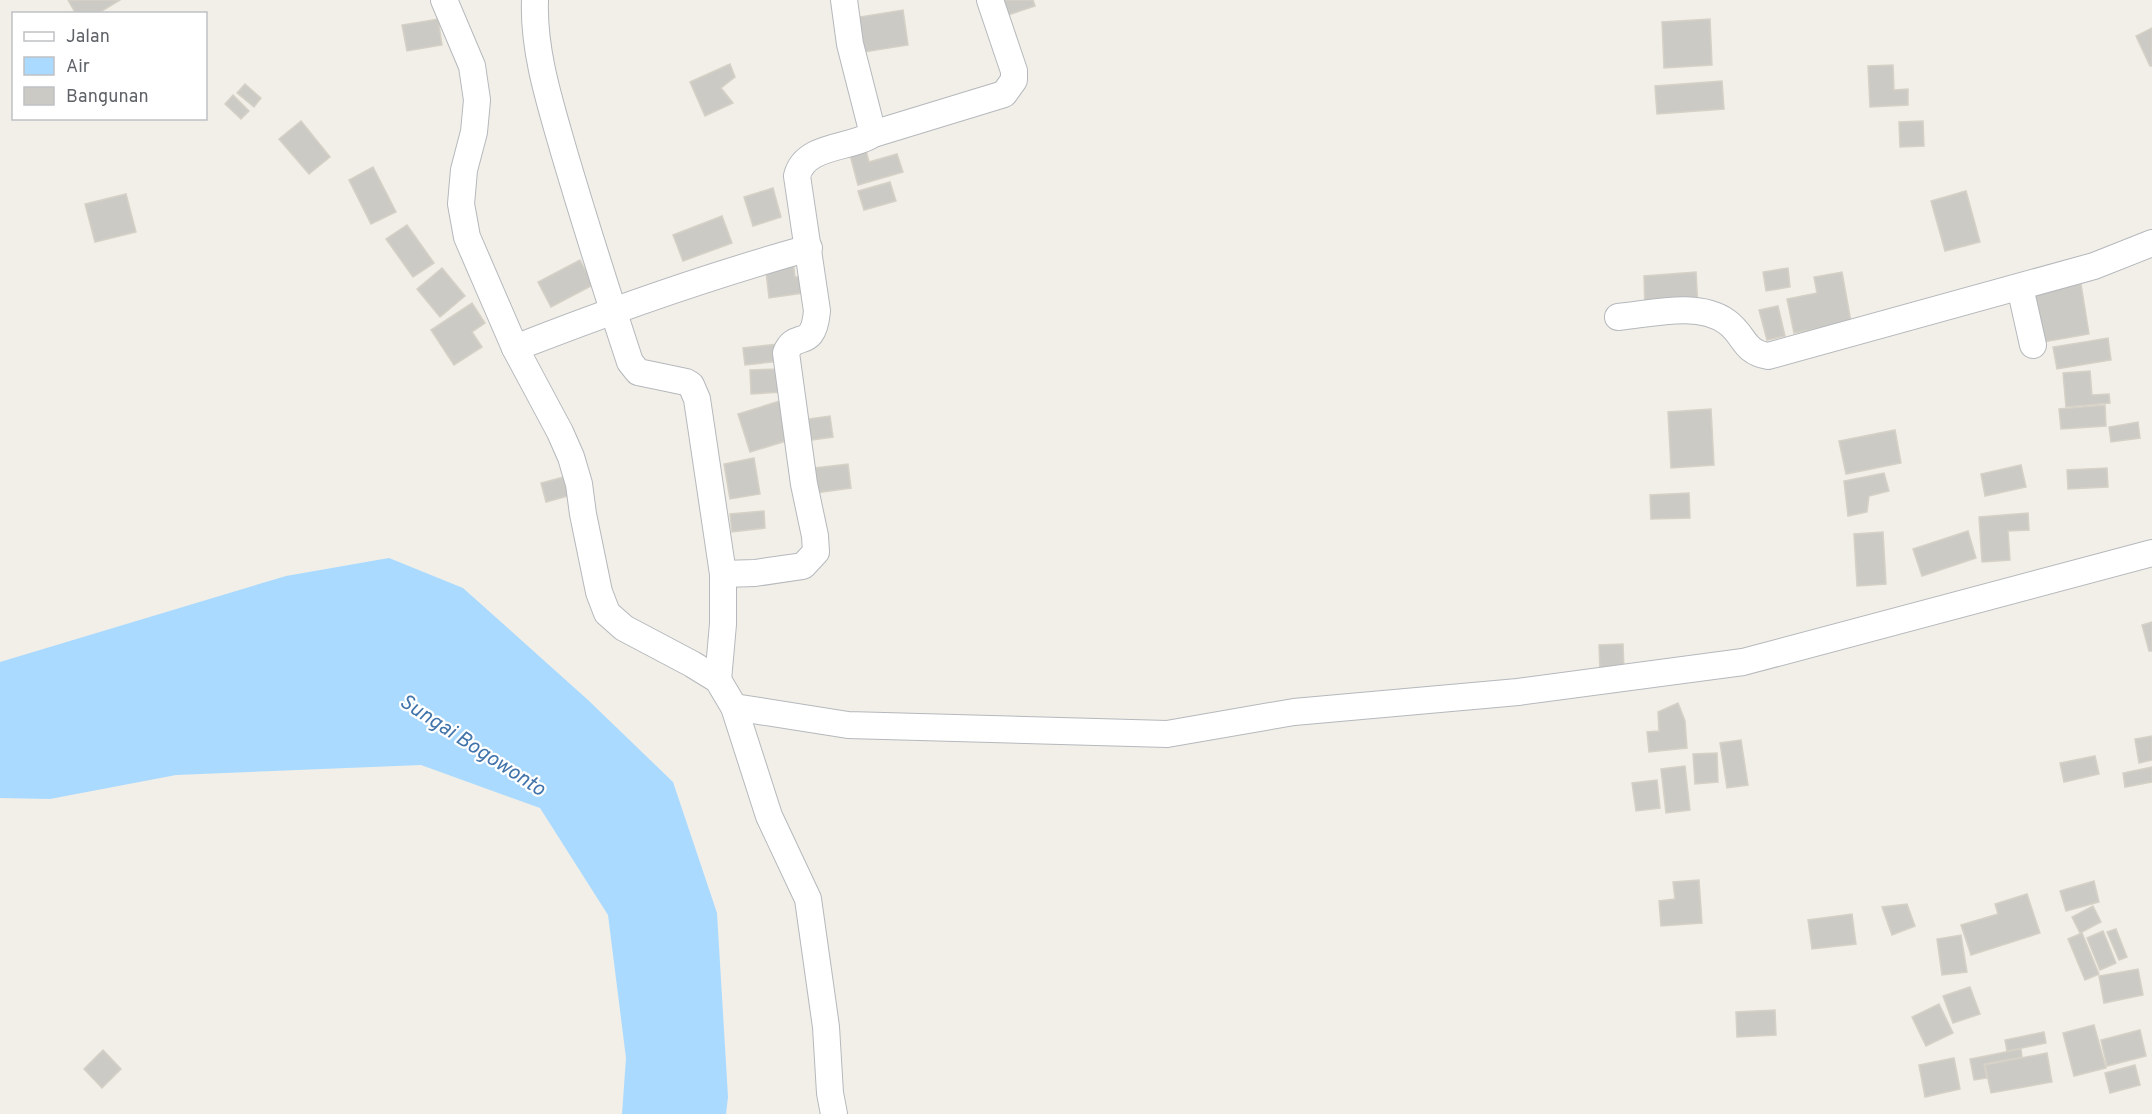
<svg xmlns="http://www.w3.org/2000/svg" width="2152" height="1114" font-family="Overpass,sans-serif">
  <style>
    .water { fill: #aadaff }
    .building { fill: #cccac5; stroke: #d6d1c6; stroke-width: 1.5 }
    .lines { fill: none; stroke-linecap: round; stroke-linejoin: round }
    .minor-casing { stroke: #b5b8bc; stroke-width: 28 }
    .minor { stroke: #fff; stroke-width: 26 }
    .labels { text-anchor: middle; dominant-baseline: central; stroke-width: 4.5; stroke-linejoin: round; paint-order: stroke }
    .water-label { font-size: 21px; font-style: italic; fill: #4174aa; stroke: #fff }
  </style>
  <rect width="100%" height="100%" fill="#f1efe8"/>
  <polygon class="water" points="389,558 463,588 588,700 673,782 717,913 728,1097 726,1114 622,1114 626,1058 608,915 540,808 421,765 176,775 50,799 0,798 0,662 286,576"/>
  <g class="building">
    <polygon points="68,0 120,0 97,14 76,14"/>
    <polygon points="1003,0 1033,0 1035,6 1008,15"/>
    <polygon points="903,10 908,45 858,53 853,18"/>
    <polygon points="438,19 442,45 407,51 402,25"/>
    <polygon points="1710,19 1712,65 1664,68 1662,22"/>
    <polygon points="2152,28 2152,66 2150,66 2136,36"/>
    <polygon points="730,64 735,77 721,88 733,103 705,116 690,82"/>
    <polygon points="1893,65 1894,90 1908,89 1908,105 1870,107 1868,66"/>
    <polygon points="1722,81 1724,109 1657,114 1655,86"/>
    <polygon points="245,84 261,98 254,107 237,93"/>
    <polygon points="233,95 249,111 241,119 225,104"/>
    <polygon points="301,121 330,157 309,174 279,139"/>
    <polygon points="1923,121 1924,146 1900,147 1899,122"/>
    <polygon points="866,150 869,162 897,154 903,172 858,185 850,155"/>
    <polygon points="373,167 396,212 371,224 349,180"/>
    <polygon points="890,182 896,201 864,210 858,191"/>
    <polygon points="773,188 781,217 753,226 744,197"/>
    <polygon points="1966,191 1980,242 1945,251 1931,201"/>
    <polygon points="126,194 136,232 95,242 85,204"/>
    <polygon points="722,216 732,243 683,261 673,235"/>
    <polygon points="407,225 434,263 413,277 386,239"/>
    <polygon points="580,260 593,285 551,307 538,282"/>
    <polygon points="793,260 795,277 808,276 810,292 769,298 765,263"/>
    <polygon points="442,268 465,296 440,317 417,289"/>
    <polygon points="1788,268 1790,287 1766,291 1763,272"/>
    <polygon points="1696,272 1698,307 1645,310 1644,276"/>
    <polygon points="1842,272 1851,322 1794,333 1787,299 1817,293 1814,277"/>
    <polygon points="2081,284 2089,334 2038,343 2030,293"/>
    <polygon points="472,303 485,323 472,332 482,347 454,365 431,330"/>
    <polygon points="1778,306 1785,336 1767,340 1759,310"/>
    <polygon points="2108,338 2111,360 2057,369 2053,347"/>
    <polygon points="778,344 781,361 745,365 743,348"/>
    <polygon points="781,369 782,392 751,394 750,370"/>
    <polygon points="2090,371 2092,395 2109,394 2110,403 2066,407 2063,373"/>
    <polygon points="783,400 796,438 750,452 738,414"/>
    <polygon points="2105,405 2106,426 2061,429 2059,409"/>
    <polygon points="1711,409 1714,465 1671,468 1668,412"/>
    <polygon points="830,416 833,437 805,441 802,420"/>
    <polygon points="2138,422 2140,438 2111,442 2109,427"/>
    <polygon points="1895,430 1901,463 1846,474 1839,441"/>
    <polygon points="754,458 760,494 730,499 724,464"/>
    <polygon points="848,464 851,488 809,494 806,469"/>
    <polygon points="2021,465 2026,487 1985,496 1981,474"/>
    <polygon points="2107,468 2108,487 2068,489 2067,470"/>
    <polygon points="1884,473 1889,491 1869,496 1867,512 1848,516 1844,481"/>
    <polygon points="564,477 568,496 546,502 541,483"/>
    <polygon points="1689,493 1690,518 1651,519 1650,495"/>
    <polygon points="764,511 765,528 732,532 730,514"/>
    <polygon points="2028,513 2029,530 2008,531 2010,560 1982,562 1979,517"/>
    <polygon points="1968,531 1976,558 1922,576 1913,549"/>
    <polygon points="1883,532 1886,584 1857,586 1854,534"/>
    <polygon points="2152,622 2152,651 2149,651 2142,625"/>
    <polygon points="1623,644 1624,670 1600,671 1599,645"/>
    <polygon points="1678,703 1685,721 1687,748 1649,752 1647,732 1659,731 1658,712"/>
    <polygon points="2152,736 2152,760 2139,763 2135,739"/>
    <polygon points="1741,740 1748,785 1727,788 1720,743"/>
    <polygon points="1717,753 1718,782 1695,784 1693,754"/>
    <polygon points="2095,756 2099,774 2064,782 2060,763"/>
    <polygon points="1685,766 1690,810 1666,813 1661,769"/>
    <polygon points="2152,767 2152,782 2125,787 2123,773"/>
    <polygon points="1657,780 1660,808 1636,811 1632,783"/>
    <polygon points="1699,880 1702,923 1661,926 1659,901 1675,899 1673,882"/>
    <polygon points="2094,881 2099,902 2066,911 2060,891"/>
    <polygon points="2027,894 2040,933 1971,955 1961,925 1998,914 1995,904"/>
    <polygon points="1907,904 1915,926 1892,935 1882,907"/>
    <polygon points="2093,906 2101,922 2080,933 2072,917"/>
    <polygon points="1852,914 1856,944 1812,949 1808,920"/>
    <polygon points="2116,929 2127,957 2119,960 2107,932"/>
    <polygon points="2103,931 2116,963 2100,970 2087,938"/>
    <polygon points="2082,933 2099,974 2085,980 2068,939"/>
    <polygon points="1961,935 1967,972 1942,975 1937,939"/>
    <polygon points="2138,969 2143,995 2104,1003 2099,976"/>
    <polygon points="1970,987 1980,1014 1953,1023 1943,996"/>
    <polygon points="1939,1004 1953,1033 1926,1046 1912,1017"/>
    <polygon points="1775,1010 1776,1035 1737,1037 1736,1012"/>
    <polygon points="2094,1025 2106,1068 2074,1076 2063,1033"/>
    <polygon points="2140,1030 2146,1056 2107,1066 2101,1040"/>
    <polygon points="2044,1032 2046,1043 2007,1051 2005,1040"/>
    <polygon points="2021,1049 2022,1057 1984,1064 1987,1078 1974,1080 1970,1059"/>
    <polygon points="103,1050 121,1069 102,1088 84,1069"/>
    <polygon points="2047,1053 2052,1082 1991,1093 1985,1065"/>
    <polygon points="1954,1058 1960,1089 1925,1097 1919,1065"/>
    <polygon points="2135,1065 2140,1085 2110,1093 2105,1073"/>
  </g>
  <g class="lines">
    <g class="minor-casing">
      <g id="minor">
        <polyline points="444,0 472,66 477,100 474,132 464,170 461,204 467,237 515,348 560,432 571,457 579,484 583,514 599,592 607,613 624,628 692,664 718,680 734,707 769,816 808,899 826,1027 830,1093 834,1114"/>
        <path d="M535,0C533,51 550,103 564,152C585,223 607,292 630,362L638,372L686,382L691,385L697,399L723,574V624L718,680"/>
        <polyline points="844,0 850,44 873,134"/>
        <polyline points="2020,287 2033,345"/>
        <path d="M1618,317C1652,314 1698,301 1727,322C1745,335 1743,352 1768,356L2094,266L2152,243"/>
        <path d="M515,348C612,310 709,276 809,248"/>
        <path d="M723,574L755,573L803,566L816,552L815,536L804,484L786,353C795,329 813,353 817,311L797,176C805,144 851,149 873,134L1004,94L1014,80V71L990,0"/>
        <polyline points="734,707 848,725 1167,734 1294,712 1518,692 1743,662 2152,553"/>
      </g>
    </g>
    <use href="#minor" class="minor"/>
  </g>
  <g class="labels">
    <g class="water-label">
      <text transform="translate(472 746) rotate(33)">Sungai Bogowonto</text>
    </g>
  </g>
  <rect x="12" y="12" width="195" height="108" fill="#ffffff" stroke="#bfc1c3" stroke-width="1.5"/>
  <rect x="24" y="32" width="30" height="9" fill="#ffffff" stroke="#bfc1c3" stroke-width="1.5"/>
  <text x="66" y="42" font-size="18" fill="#5f6368">Jalan</text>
  <rect x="24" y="57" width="30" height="18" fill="#aadaff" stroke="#bfc1c3" stroke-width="1.5"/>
  <text x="66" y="72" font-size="18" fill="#5f6368">Air</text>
  <rect x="24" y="87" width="30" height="18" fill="#cccac5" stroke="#bfc1c3" stroke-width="1.5"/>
  <text x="66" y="102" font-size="18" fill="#5f6368">Bangunan</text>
</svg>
